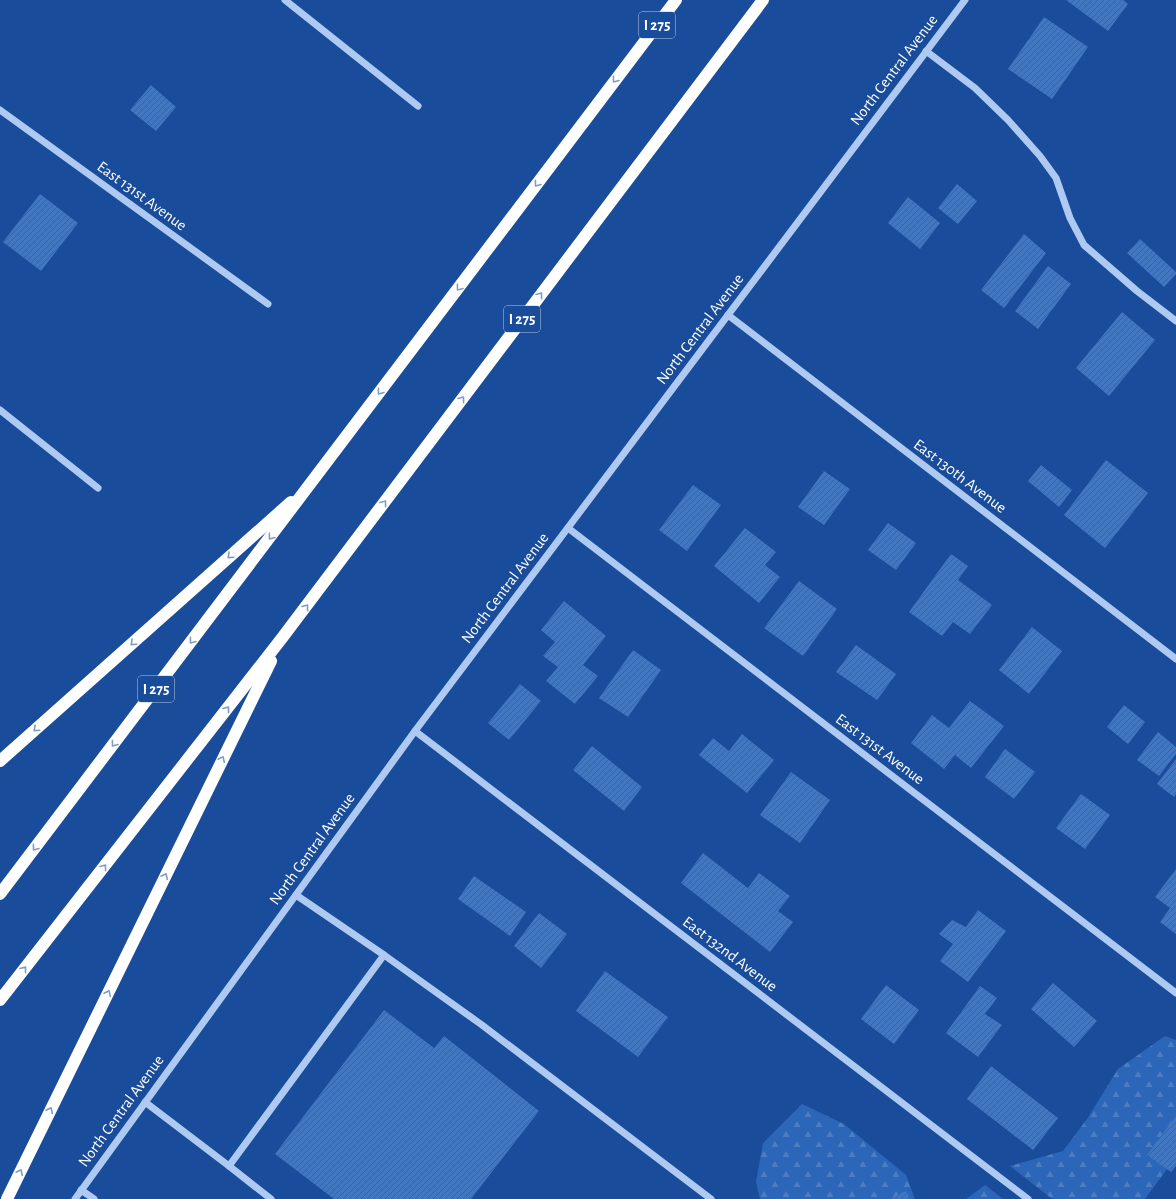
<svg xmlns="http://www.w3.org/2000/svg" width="1176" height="1199" font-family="'Alegreya Sans',sans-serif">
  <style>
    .forest { fill: url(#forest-firs) }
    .building { fill: url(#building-hatch) }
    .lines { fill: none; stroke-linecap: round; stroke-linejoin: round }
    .minor { stroke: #afcaf2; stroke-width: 7 }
    .highway { stroke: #fff; stroke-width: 12 }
    .oneway { stroke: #809dc8 }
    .labels { text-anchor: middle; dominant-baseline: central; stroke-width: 3; stroke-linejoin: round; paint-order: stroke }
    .shield { fill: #194c9b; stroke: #bac9e1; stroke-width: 1 }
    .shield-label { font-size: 15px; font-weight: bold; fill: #fff }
    .street-label { font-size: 16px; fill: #fff; stroke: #194c9b }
  </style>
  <defs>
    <pattern id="forest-firs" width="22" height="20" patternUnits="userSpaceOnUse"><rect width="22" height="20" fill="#2c66b8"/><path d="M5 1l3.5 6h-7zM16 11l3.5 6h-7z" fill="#4c7dc3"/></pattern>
    <pattern id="building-hatch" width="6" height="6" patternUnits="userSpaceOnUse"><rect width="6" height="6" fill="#4176c1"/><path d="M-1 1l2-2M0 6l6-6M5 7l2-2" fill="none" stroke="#466186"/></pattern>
  </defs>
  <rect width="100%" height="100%" fill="#194c9b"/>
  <g class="forest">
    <polygon points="1165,1036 1176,1040 1176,1157 1145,1199 1052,1199 1010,1166 1063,1151 1087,1119 1118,1069"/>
    <polygon points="802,1104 844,1124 906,1175 915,1199 760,1199 756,1182 763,1143"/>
    <polygon points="985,1185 1003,1199 966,1199"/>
  </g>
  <g class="building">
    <polygon points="1066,0 1123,0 1128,4 1108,31"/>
    <polygon points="1044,17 1088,47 1052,99 1008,69"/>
    <polygon points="151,85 176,107 156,131 130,110"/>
    <polygon points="957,184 977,201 958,224 938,208"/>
    <polygon points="40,194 78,223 41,271 3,242"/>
    <polygon points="908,197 940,223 920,249 888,223"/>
    <polygon points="1024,234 1046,253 1004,308 981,290"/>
    <polygon points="1140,239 1176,272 1176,274 1164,287 1127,253"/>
    <polygon points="1048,266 1071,284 1038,329 1015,311"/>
    <polygon points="1122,312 1155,340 1109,396 1076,368"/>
    <polygon points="1106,460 1148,493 1105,548 1064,515"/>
    <polygon points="1041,465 1072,490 1059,507 1028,481"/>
    <polygon points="824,471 850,489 824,525 798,507"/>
    <polygon points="693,485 721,505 687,551 659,530"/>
    <polygon points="888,523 916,543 896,570 868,550"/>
    <polygon points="745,528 776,552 765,565 780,577 759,603 714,566"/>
    <polygon points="951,554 968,566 958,580 992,605 970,634 953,622 942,636 909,612"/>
    <polygon points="799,581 837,609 803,656 764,628"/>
    <polygon points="564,601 606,636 583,665 598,676 575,704 546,681 558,667 543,656 555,642 541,630"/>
    <polygon points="1032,627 1062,651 1029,694 999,670"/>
    <polygon points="856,645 896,674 877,700 836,672"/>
    <polygon points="633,650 661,670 628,717 599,698"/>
    <polygon points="520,684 541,701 509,740 488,723"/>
    <polygon points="970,701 1004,726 971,768 955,755 944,769 911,743 932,715 949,728"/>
    <polygon points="1124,705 1145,722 1128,744 1107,727"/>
    <polygon points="1158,732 1176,747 1176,754 1159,776 1137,760"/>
    <polygon points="742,734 774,760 747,793 699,755 713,738 729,751"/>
    <polygon points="592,746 642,787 624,811 573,770"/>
    <polygon points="1005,749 1035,772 1014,799 985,777"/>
    <polygon points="1176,759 1176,794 1174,797 1157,784"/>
    <polygon points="791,772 830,800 800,843 760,815"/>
    <polygon points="1081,794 1110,815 1085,849 1056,828"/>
    <polygon points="703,853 748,888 759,873 790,896 778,911 793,922 770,952 681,883"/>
    <polygon points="1176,869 1176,934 1160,922 1170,908 1155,897"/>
    <polygon points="474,876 526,912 510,936 458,899"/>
    <polygon points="978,910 1006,931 968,982 940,961 953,944 939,934 952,920 966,927"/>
    <polygon points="539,913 567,934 541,968 514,946"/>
    <polygon points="605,971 668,1017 638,1057 576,1011"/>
    <polygon points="1053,983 1097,1021 1074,1047 1031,1009"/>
    <polygon points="886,985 919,1010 894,1044 861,1019"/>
    <polygon points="980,986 997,998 985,1014 1002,1025 978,1057 946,1033"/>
    <polygon points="384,1010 434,1048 444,1036 539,1111 471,1199 334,1199 275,1154"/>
    <polygon points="991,1066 1058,1118 1033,1150 967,1099"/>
    <polygon points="1176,1116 1176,1166 1171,1172 1147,1155"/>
    <polygon points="906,1191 910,1199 890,1199"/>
  </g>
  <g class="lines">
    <g class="minor">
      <polyline points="285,0 418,106"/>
      <polyline points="926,51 975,88 1008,120 1040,156 1056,178 1070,218 1084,245 1137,291 1176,321"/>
      <polyline points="0,110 268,304"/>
      <polyline points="728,315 1176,659"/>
      <polyline points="0,410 98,488"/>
      <polyline points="568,528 1176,993"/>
      <polyline points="415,731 1028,1199"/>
      <polyline points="384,955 482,1025 711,1199"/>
      <polyline points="145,1102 229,1166 384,955 296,895"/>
      <polyline points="229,1166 271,1199"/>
      <polyline points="81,1190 94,1199"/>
      <polyline points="75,1199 415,731 965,0"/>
    </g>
    <g class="highway">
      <polyline points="0,761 291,502"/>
      <polyline points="0,894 676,0"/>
      <polyline points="0,1000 282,638 763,0"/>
      <polyline points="7,1199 271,661"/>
    </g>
  </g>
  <defs><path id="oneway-chevron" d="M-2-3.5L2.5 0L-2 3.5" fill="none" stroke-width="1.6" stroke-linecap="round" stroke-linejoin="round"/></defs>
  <g class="oneway">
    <use href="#oneway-chevron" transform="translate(615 80) rotate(127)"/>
    <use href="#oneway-chevron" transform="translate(537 184) rotate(127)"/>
    <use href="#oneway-chevron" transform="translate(459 288) rotate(127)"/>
    <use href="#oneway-chevron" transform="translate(540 295) rotate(-53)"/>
    <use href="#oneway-chevron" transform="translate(380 392) rotate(127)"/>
    <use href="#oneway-chevron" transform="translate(462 399) rotate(-53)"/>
    <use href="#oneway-chevron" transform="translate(384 503) rotate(-53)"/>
    <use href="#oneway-chevron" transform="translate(271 537) rotate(127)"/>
    <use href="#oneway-chevron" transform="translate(230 556) rotate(138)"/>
    <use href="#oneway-chevron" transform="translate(306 607) rotate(-53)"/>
    <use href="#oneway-chevron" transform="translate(192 641) rotate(127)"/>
    <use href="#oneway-chevron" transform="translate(133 643) rotate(138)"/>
    <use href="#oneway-chevron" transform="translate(227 709) rotate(-52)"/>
    <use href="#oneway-chevron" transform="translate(36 729) rotate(138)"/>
    <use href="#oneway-chevron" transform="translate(114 744) rotate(127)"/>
    <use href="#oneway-chevron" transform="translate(222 759) rotate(-64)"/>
    <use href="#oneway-chevron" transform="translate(35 848) rotate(127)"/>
    <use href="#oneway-chevron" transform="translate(104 867) rotate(-52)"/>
    <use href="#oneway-chevron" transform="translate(165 876) rotate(-64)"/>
    <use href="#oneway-chevron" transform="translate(24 969) rotate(-52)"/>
    <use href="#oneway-chevron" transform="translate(108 993) rotate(-64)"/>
    <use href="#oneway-chevron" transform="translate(50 1110) rotate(-64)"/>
    <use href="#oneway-chevron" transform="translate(20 1172) rotate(-64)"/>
  </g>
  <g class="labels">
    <g class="shield">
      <rect x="639" y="12" width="36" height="26" rx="3"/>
      <rect x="504" y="306" width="36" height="26" rx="3"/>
      <rect x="138" y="676" width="36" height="26" rx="3"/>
    </g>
    <g class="shield-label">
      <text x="657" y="25">I 275</text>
      <text x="522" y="319">I 275</text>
      <text x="156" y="689">I 275</text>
    </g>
    <g class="street-label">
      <text transform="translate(894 70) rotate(-53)">North Central Avenue</text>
      <text transform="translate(142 196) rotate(36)">East 131st Avenue</text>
      <text transform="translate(700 329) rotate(-53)">North Central Avenue</text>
      <text transform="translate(960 476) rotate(37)">East 130th Avenue</text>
      <text transform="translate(505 588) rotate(-53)">North Central Avenue</text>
      <text transform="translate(880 749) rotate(37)">East 131st Avenue</text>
      <text transform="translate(312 849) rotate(-54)">North Central Avenue</text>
      <text transform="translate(730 954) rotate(37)">East 132nd Avenue</text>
      <text transform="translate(121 1111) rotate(-54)">North Central Avenue</text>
    </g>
  </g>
</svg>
